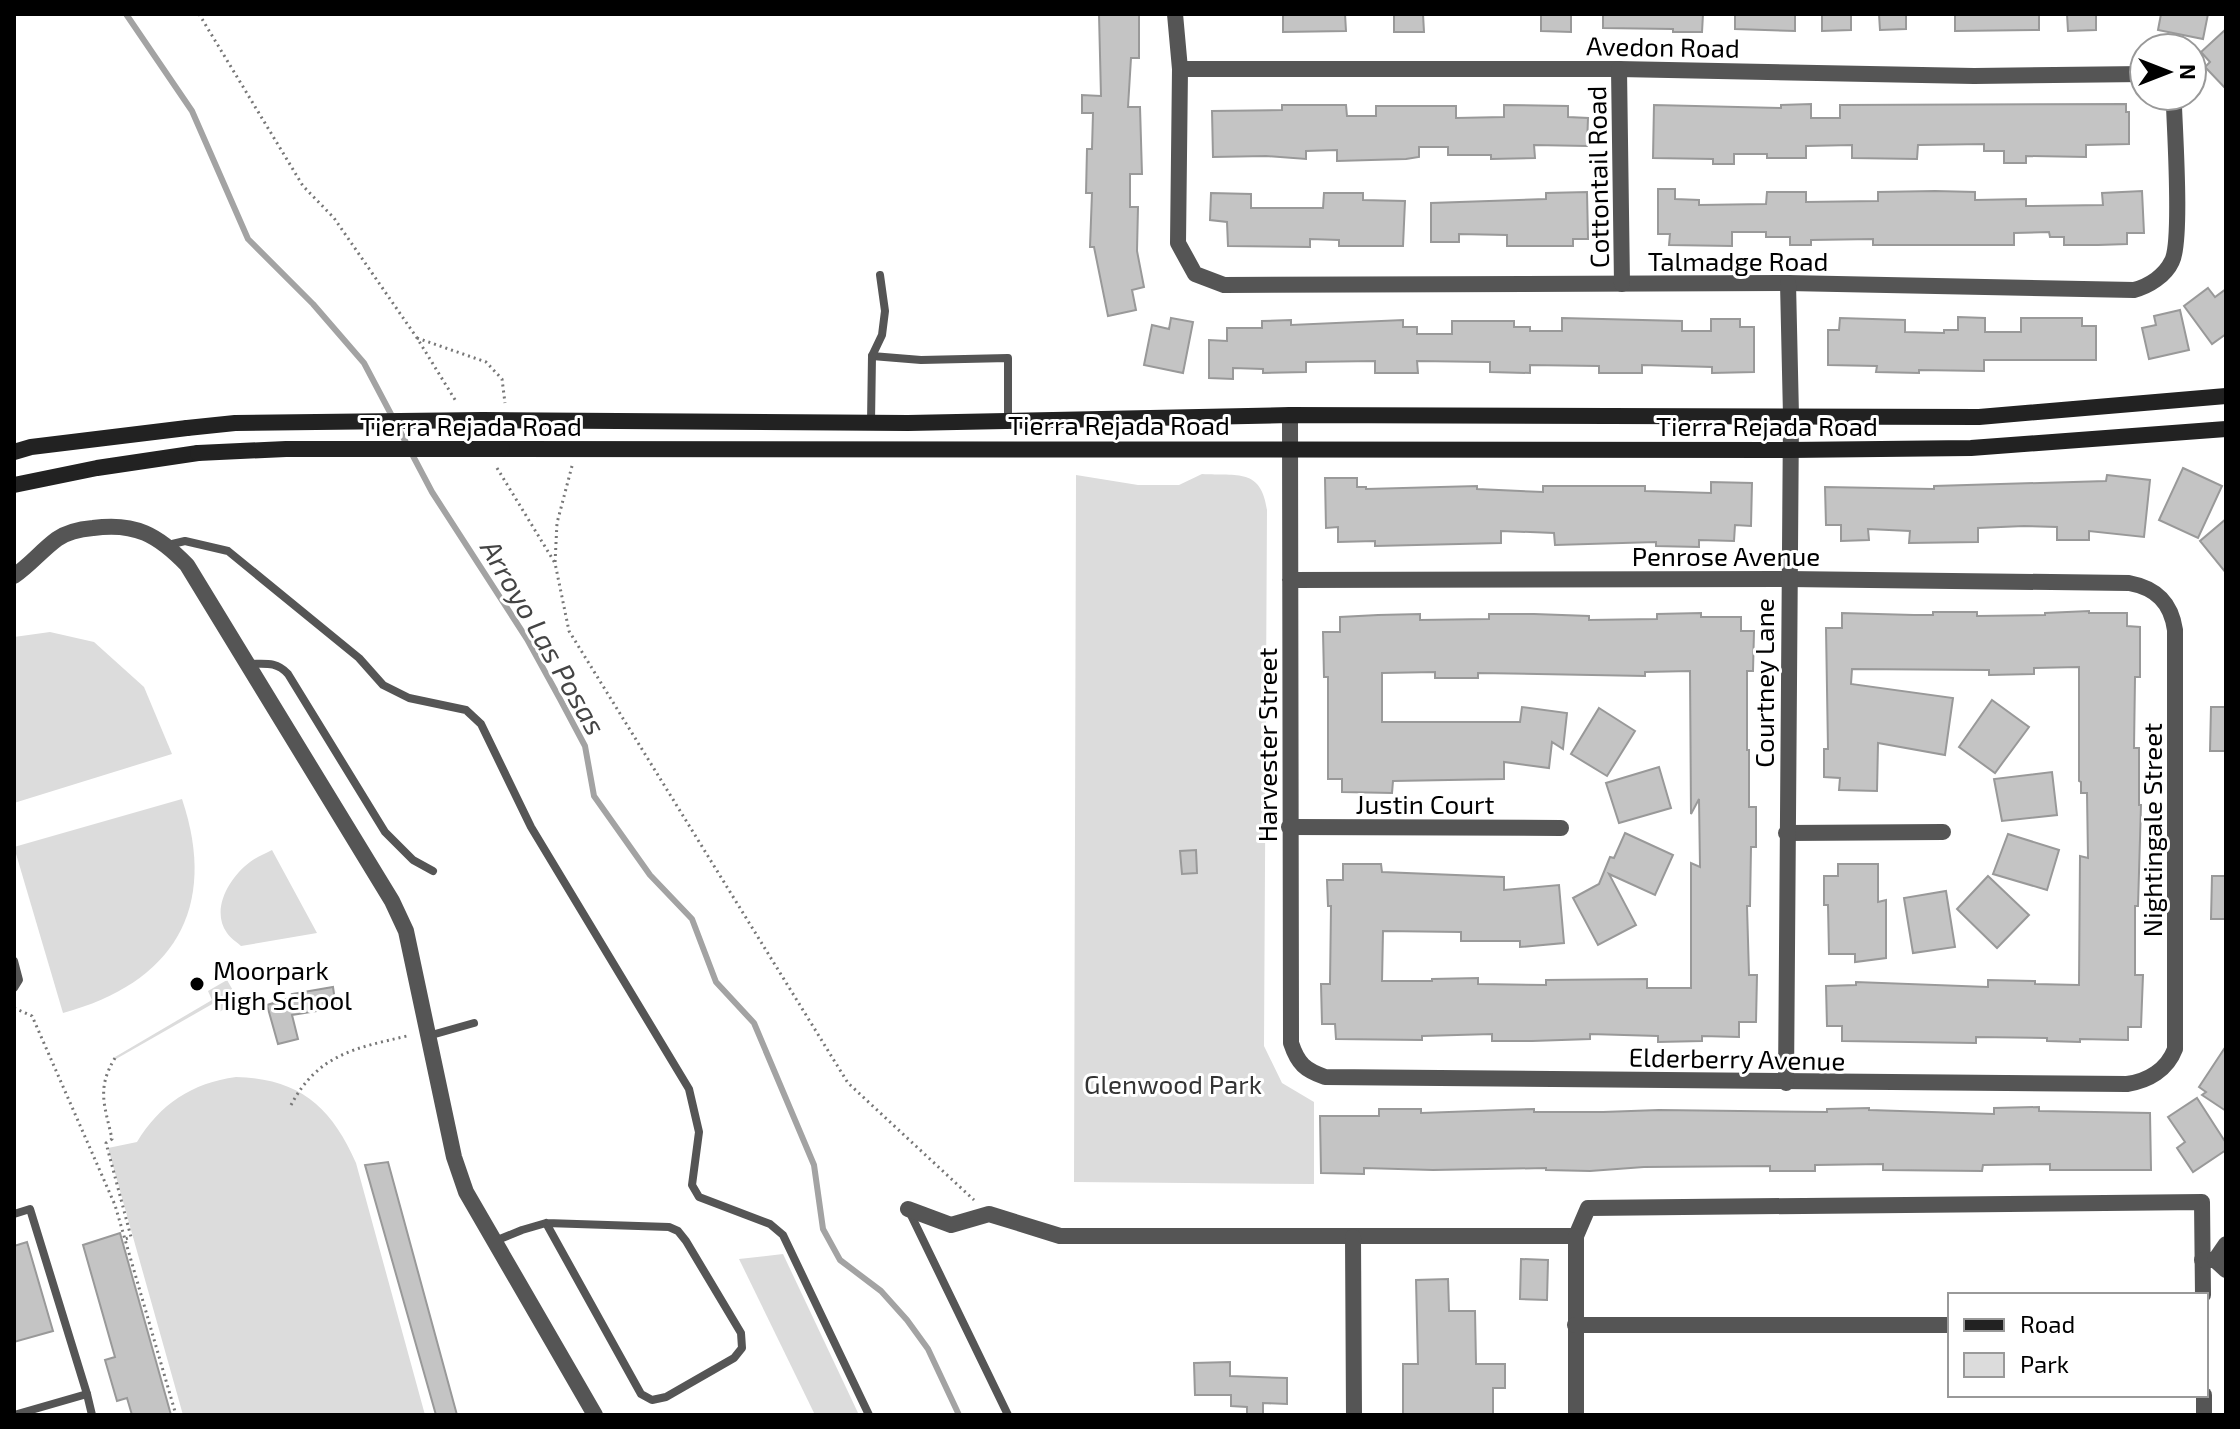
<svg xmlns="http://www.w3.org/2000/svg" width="2240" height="1429" font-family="'Exo 2',sans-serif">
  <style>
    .green { fill: #dcdcdc }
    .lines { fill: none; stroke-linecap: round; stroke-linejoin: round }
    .stream { stroke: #a3a3a3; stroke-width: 6 }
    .building { fill: #c4c4c4; stroke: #999; stroke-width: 2 }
    .path { stroke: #777; stroke-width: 3; stroke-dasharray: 2 4; stroke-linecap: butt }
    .lane { stroke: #555; stroke-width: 8 }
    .street { stroke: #555; stroke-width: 16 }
    .secondary { stroke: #222; stroke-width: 16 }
    .secondary-bridge { stroke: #222; stroke-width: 16 }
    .poi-dot { fill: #000; stroke: #fff; stroke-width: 3 }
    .labels { text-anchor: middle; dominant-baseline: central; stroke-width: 6; stroke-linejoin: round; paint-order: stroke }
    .street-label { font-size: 26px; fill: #000; stroke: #fff }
    .poi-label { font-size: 26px; fill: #000; stroke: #fff; text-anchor: start }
    .park-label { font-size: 26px; fill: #333; stroke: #fff }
    .water-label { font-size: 28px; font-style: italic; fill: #444; stroke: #fff }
  </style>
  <rect width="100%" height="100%" fill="#fff"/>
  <g class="green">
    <path d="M1202,474C1238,476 1261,468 1267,510L1264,1046L1282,1083L1314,1102V1184L1074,1182L1076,475L1138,485H1179Z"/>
    <polygon points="50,632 94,642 144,687 172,754 14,803 14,637"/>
    <path d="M182,799C219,909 173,983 63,1013L14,847Z"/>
    <path d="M272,850L317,933L241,946C237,942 230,938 227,933C210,909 230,877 250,862C256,857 265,854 272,850Z"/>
    <polygon points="227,980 239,1001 219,1012 214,1003 116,1059 115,1057 212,1000 208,991"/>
    <path d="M236,1077C299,1079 331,1106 356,1163L425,1415H183L108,1148L137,1142C160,1104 192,1083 236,1077Z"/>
    <polygon points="783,1254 859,1415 815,1415 739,1259"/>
  </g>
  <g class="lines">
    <polyline class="stream" points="126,14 192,111 248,239 313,304 364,363 432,492 527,639 560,699 585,746 594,796 650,875 692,919 716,982 754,1023 814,1165 823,1229 840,1260 881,1291 907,1320 928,1349 959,1415"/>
  </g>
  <g class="building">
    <polygon points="1099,14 1139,14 1139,58 1131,58 1128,107 1140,107 1142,174 1130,174 1130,207 1138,207 1137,251 1144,287 1132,290 1136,310 1108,316 1094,247 1090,247 1092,193 1086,193 1087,149 1092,149 1093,113 1082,113 1082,95 1101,96"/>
    <polygon points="1283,14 1345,14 1346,31 1283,32"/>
    <polygon points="1394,14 1423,14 1424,32 1394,32"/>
    <polygon points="1541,14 1571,14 1571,32 1541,31"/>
    <polygon points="1603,14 1703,14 1702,32 1673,32 1673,29 1603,28"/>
    <polygon points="1735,14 1795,14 1795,31 1735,29"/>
    <polygon points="1822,14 1851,14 1851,30 1822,31"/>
    <polygon points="1879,14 1906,14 1906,29 1880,30"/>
    <polygon points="1955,14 2039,14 2039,30 1955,31"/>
    <polygon points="2067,14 2096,14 2096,30 2068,31"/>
    <polygon points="2161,14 2208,14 2203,39 2158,30"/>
    <polygon points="2226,29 2226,89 2205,67 2210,62 2201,52"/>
    <polygon points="1811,104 1811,118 1840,118 1840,105 2126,104 2126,112 2129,112 2129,144 2086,145 2086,157 2026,156 2026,163 2004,163 2004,151 1984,151 1984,144 1918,145 1917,159 1852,158 1852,145 1806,146 1806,158 1767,158 1767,154 1734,154 1734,164 1713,164 1713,159 1653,158 1654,105 1781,108 1781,105"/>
    <polygon points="1282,105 1346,105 1347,116 1376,116 1376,106 1456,106 1456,118 1504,117 1504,105 1568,106 1568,117 1588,118 1587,146 1534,145 1535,158 1491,159 1491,155 1448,155 1448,147 1419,147 1419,157 1406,159 1337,161 1337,150 1306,151 1306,159 1266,156 1213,157 1212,111 1282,110"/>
    <polygon points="1658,189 1675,189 1675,199 1699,200 1699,205 1766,204 1767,192 1806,192 1806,202 1878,201 1878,192 1935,191 1975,192 1975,200 2026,199 2026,206 2103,205 2102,193 2142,191 2144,233 2127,233 2127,244 2098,245 2064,245 2064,237 2050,237 2049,232 2014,233 2014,245 1873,245 1873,239 1811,240 1811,245 1790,245 1790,237 1766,237 1766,232 1732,232 1732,246 1669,245 1670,234 1658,234"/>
    <polygon points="1587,192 1588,239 1573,239 1573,246 1507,246 1507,235 1459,234 1459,242 1431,242 1431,203 1546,199 1546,193"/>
    <polygon points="1211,193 1251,194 1251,208 1323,208 1324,193 1363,193 1363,200 1405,201 1403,246 1339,246 1339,240 1310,239 1310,247 1228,246 1227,222 1210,220"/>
    <polygon points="2208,288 2215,297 2226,289 2226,334 2212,344 2184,306"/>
    <polygon points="2180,310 2189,350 2149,359 2142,328 2156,325 2154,316"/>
    <polygon points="1958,317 1985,318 1985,332 2021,332 2021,318 2082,318 2082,326 2096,326 2096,360 1984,360 1984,371 1919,370 1919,373 1876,372 1877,366 1828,365 1828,330 1839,330 1840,318 1905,320 1905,332 1944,333 1944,330 1958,330"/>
    <polygon points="1171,318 1193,322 1183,373 1144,365 1152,325 1169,329"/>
    <polygon points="1562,318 1682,321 1682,331 1711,331 1711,319 1740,319 1740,327 1754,327 1754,372 1712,373 1712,367 1642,365 1642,373 1599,373 1599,366 1530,365 1530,373 1490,372 1490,362 1417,361 1418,373 1375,373 1375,361 1306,362 1306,372 1263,373 1263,369 1233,368 1233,379 1209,378 1209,340 1227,341 1227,328 1262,328 1262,321 1291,320 1291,325 1403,320 1403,327 1417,327 1417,334 1452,334 1452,321 1514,321 1514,327 1530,327 1530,331 1562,331"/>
    <polygon points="2183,468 2222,486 2198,538 2159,520"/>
    <polygon points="2107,475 2150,480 2144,537 2089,531 2089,540 2057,540 2057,527 2024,526 1978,528 1978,542 1909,543 1910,531 1868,529 1869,540 1841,541 1841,525 1826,525 1825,487 1934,489 1934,486 2106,481"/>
    <polygon points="1325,478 1357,478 1357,487 1366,487 1366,489 1477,486 1477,489 1543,492 1543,486 1645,486 1645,491 1711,493 1711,482 1752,483 1751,526 1735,525 1734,541 1699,540 1699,547 1656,546 1656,542 1555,545 1554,533 1501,531 1501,543 1375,546 1375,541 1338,542 1338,527 1326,528"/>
    <polygon points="2226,519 2226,573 2200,541"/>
    <polygon points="2089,611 2089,613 2127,613 2127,626 2140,627 2140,677 2135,677 2134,748 2139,748 2139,805 2141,805 2138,906 2135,906 2135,975 2143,975 2141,1027 2128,1027 2128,1040 2080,1039 2080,1042 2047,1041 2047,1038 1976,1037 1976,1043 1842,1041 1842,1026 1827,1026 1826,986 1856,985 1856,982 1988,987 1988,980 2035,981 2035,984 2079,985 2080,856 2088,858 2087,793 2081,793 2081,782 2079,781 2079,667 2034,668 2034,674 1989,675 1989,670 1852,669 1851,684 1953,698 1945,755 1878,743 1877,791 1839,790 1840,778 1824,777 1824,749 1828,749 1826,628 1842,628 1842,613 1914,615 1933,615 1933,612 1977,612 1977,616 2045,615 2045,613"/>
    <polygon points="1701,613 1701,617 1741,617 1741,631 1754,631 1753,671 1747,671 1747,750 1749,750 1749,807 1756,807 1756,847 1751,847 1750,906 1747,906 1749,975 1757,975 1756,1022 1739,1022 1739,1037 1702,1036 1702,1041 1658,1042 1658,1036 1590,1034 1590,1039 1532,1041 1492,1041 1492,1034 1422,1036 1422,1040 1336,1039 1335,1024 1322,1024 1321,984 1330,984 1331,906 1328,906 1327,880 1343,880 1343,864 1381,864 1382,872 1504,877 1504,890 1559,885 1564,943 1520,947 1520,941 1461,941 1461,932 1383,931 1382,981 1432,981 1432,979 1478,978 1478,984 1546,985 1546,980 1647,979 1647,988 1691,988 1691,863 1700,867 1699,799 1691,814 1690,671 1645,672 1645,676 1478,673 1478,678 1435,678 1435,672 1382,673 1382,722 1520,722 1522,707 1567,713 1563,749 1552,742 1549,768 1504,762 1504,779 1393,781 1392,793 1342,792 1342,779 1328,779 1328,677 1324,677 1323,632 1340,632 1340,617 1378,615 1420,614 1420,620 1489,619 1489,614 1534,614 1589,616 1589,620 1657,619 1657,614"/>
    <polygon points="1992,700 2029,727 1995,773 1959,747"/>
    <polygon points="2211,707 2226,707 2226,751 2210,751"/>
    <polygon points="1599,708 1635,731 1607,776 1571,754"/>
    <polygon points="1659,767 1671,808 1619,823 1606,783"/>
    <polygon points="2052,772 2057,815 2002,821 1994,779"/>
    <polygon points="1625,833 1673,855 1655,895 1609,874 1636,925 1598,945 1573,898 1599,884 1610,857 1614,858"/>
    <polygon points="2008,834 2059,850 2047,890 1993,874"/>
    <polygon points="1196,850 1197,873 1182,874 1180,851"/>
    <polygon points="1838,864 1878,864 1878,902 1886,900 1886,958 1855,962 1855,954 1829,954 1828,905 1824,905 1824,876 1838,876"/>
    <polygon points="1988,876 2029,915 1997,948 1957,909"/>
    <polygon points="2212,876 2226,876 2226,919 2211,919"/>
    <polygon points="1946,891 1955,947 1913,953 1904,898"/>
    <polygon points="333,987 336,1008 292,1015 298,1039 278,1044 267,1005 293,997 292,994"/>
    <polygon points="2226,1046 2226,1111 2202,1095 2206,1092 2199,1087"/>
    <polygon points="2197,1098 2226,1143 2226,1150 2193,1172 2177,1148 2185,1142 2168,1117"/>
    <polygon points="2039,1107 2039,1111 2150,1113 2151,1170 2050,1170 2050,1164 1983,1165 1982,1171 1883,1170 1883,1164 1815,1165 1815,1171 1770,1171 1770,1166 1644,1167 1590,1171 1546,1170 1546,1168 1433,1170 1364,1168 1364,1174 1321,1173 1320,1116 1379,1116 1379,1109 1421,1109 1421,1113 1534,1109 1534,1112 1603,1112 1659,1110 1827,1112 1827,1109 1869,1108 1869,1110 1994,1114 1994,1108"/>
    <polygon points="388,1162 457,1415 436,1415 365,1165"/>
    <polygon points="120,1233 171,1415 132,1415 127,1398 117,1401 105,1360 115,1357 83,1245"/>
    <polygon points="27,1242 53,1331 14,1342 14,1246"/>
    <polygon points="1521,1259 1548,1260 1547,1300 1520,1299"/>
    <polygon points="1448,1279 1449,1311 1475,1311 1476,1364 1505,1364 1505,1388 1493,1388 1493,1415 1403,1415 1403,1364 1418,1364 1416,1280"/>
    <polygon points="1230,1362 1230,1376 1287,1378 1287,1404 1263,1403 1263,1415 1247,1415 1247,1407 1231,1406 1231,1395 1195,1395 1194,1363"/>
  </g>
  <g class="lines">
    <g class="path">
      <polyline points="199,14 303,186 334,218 417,338 457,403"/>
      <polyline points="417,338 486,362 502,379 505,403"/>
      <polyline points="572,466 557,523 555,563 569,631 848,1083 974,1200"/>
      <polyline points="497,468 555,563"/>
      <polyline points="14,1008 32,1016 115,1205 176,1415"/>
      <path d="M115,1058C96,1089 105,1106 112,1139L106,1143L131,1237L125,1239"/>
      <path d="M291,1105C318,1054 356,1048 407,1036"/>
    </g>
    <g class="lane">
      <polyline points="872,356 921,360 1008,358 1008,421"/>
      <polyline points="871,422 872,356 882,335 885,311 880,275"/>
      <polyline points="168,545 185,541 228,551 359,658 383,685 409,698 466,710 481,724 531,827 689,1089 699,1132 692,1185 699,1197 770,1224 783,1235 869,1415"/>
      <path d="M248,664C265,664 276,661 288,674L385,832L413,860L433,871"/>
      <polyline points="14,961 19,980 14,988"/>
      <polyline points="428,1036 474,1023"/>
      <polyline points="909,1211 1008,1415"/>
      <polyline points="14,1214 30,1209 87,1394"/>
      <polyline points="495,1241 522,1230 546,1223 669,1227 678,1231 686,1241 741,1333 742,1348 734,1358 666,1397 652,1400 641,1394 546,1223"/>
      <polyline points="14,1415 87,1394 92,1415"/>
    </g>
    <g class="street">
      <path d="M1175,14L1180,69L1178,243L1195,274L1224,285L1788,283L2134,290C2149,286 2165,276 2172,261C2182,241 2175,135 2174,106L2170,96"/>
      <polyline points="1180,69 1619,69 1974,76 2144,74"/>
      <polyline points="1619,69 1622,284"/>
      <path d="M1290,415L1291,1043C1298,1064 1305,1070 1325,1077L2127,1084C2148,1081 2167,1070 2175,1049V630C2171,602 2156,588 2129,583L1788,579L1290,580"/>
      <path d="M14,576C30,565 42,550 57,539C67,532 81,529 93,528C135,522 158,535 187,565L392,901L406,931L454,1157L466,1192L595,1415"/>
      <polyline points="1289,827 1561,828"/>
      <polyline points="1786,833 1943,832"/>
      <polyline points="1786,1083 1791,416 1788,283"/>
      <polyline points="908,1209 951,1225 989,1214 1060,1236 1576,1236 1588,1208 2202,1202 2203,1295"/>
      <polyline points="1576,1236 1576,1415"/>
      <polyline points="1353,1237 1354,1415"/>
      <polyline points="2202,1260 2215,1260 2226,1270"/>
      <polyline points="2215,1260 2226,1244"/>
      <polyline points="1575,1325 1950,1325"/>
      <polyline points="2204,1395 2204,1415"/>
    </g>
    <g class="secondary">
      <polyline points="483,420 908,423 1290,415 1979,417 2226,396"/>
      <polyline points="502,449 1790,450 1971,448 2226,429"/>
      <polyline points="14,452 31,447 187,428"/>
      <polyline points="14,485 97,468 198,453"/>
    </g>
    <g class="secondary-bridge">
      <polyline points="187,428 235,423 483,420"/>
      <polyline points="198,453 286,449 502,449"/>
    </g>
  </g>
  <circle class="poi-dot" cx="197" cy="984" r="8"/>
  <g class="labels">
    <g class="street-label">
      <text transform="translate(1663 46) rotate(1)">Avedon Road</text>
      <text transform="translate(1597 177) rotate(-91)">Cottontail Road</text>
      <text x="1738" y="260">Talmadge Road</text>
      <text x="1119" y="424">Tierra Rejada Road</text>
      <text x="471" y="425">Tierra Rejada Road</text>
      <text x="1767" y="425">Tierra Rejada Road</text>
      <text x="1726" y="555">Penrose Avenue</text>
      <text transform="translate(1763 683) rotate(-90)">Courtney Lane</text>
      <text transform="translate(1266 745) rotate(-90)">Harvester Street</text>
      <text x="1425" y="803">Justin Court</text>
      <text transform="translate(2151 830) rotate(-90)">Nightingale Street</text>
      <text transform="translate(1737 1058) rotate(1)">Elderberry Avenue</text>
    </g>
    <g class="poi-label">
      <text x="213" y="969">Moorpark<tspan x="213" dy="30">High School</tspan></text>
    </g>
    <g class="park-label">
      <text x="1173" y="1083">Glenwood Park</text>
    </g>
    <g class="water-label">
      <text transform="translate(544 637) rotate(60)">Arroyo Las Posas</text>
    </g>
  </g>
  <rect width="2240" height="1429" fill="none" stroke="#000000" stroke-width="32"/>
  <rect x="1948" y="1293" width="260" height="104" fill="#ffffff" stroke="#999999" stroke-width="2"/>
  <rect x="1964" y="1319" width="40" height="12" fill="#222222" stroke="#999999" stroke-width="2"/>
  <text x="2020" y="1333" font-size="24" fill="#000000">Road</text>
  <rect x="1964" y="1353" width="40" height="24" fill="#dcdcdc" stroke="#999999" stroke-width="2"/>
  <text x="2020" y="1373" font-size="24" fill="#000000">Park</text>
  <g transform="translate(2168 72) rotate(90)"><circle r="38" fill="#ffffff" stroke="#999999" stroke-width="2"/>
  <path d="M0-6L14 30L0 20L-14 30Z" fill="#000000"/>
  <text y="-12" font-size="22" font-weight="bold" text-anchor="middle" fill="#000000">N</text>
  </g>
</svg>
